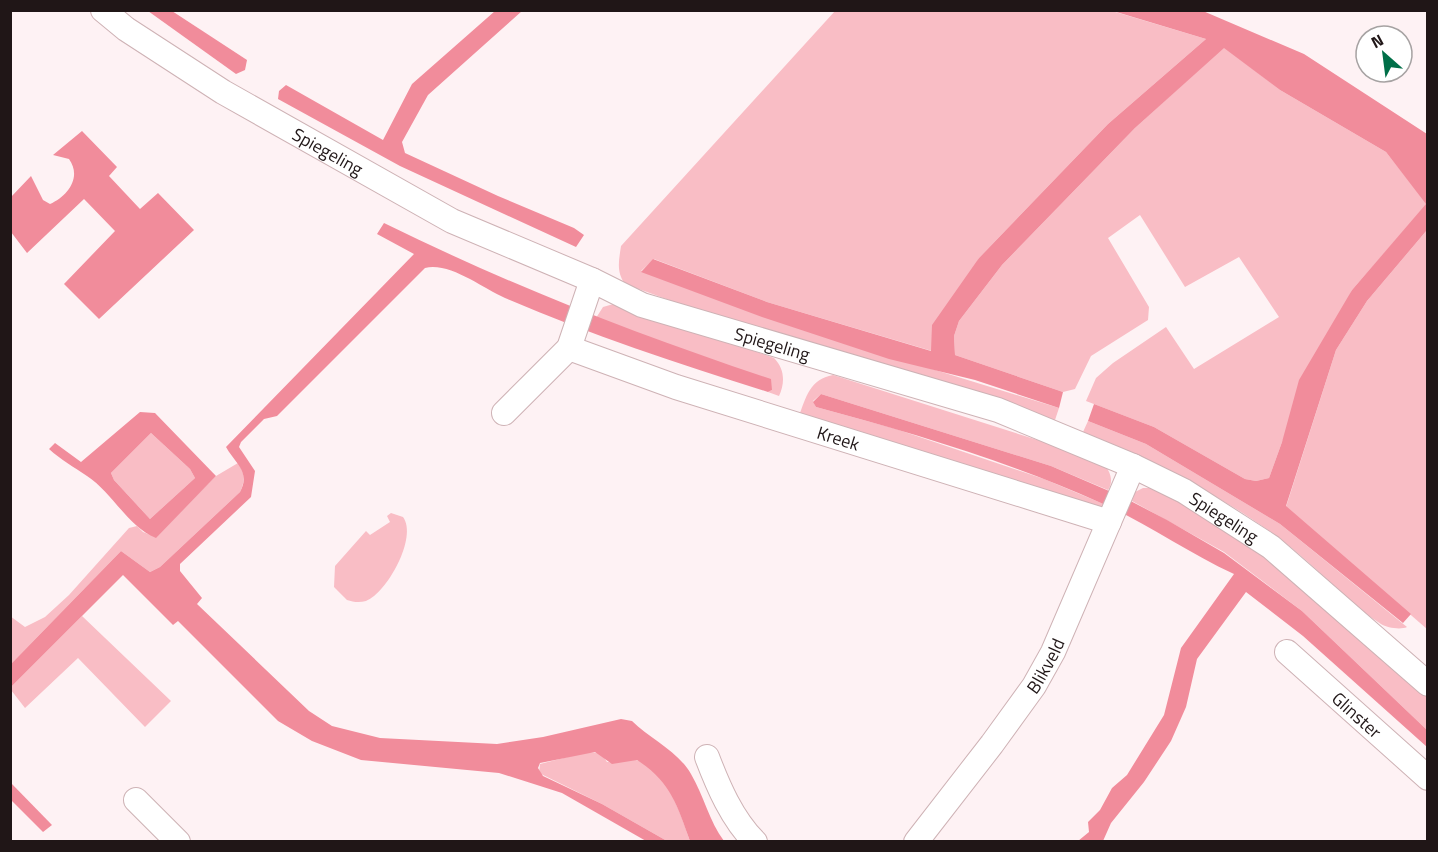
<svg xmlns="http://www.w3.org/2000/svg" width="1438" height="852" font-family="'Titillium Web',sans-serif">
  <style>
    .green { fill: #f9bdc5 }
    .water { fill: #f18c9b; fill-rule: evenodd }
    .lines { fill: none; stroke-linecap: round; stroke-linejoin: round }
    .minor-casing { stroke: #ceb2b5; stroke-width: 26 }
    .minor { stroke: #fff; stroke-width: 24 }
    .labels { text-anchor: middle; dominant-baseline: central; stroke-width: 5; stroke-linejoin: round; paint-order: stroke }
    .street-label { font-size: 18px; fill: #201617; stroke: #fff }
  </style>
  <rect width="100%" height="100%" fill="#fef2f4"/>
  <g class="green">
    <path d="M835,11H1112L1206,39L1108,124L979,258L932,351L767,302L654,259L641,271L932,369L1059,408L1055,420L691,308L625,284C616,272 619,260 621,246Z"/>
    <polygon points="1224,47 1280,90 1386,152 1427,204 1352,290 1282,442 1269,478 1256,481 1245,479 1154,427 1086,401 1096,378 1113,363 1166,327 1194,369 1279,317 1239,257 1185,287 1140,215 1108,238 1149,307 1148,320 1091,356 1075,389 1063,392 955,355 954,336 959,321 1002,265 1135,128"/>
    <polygon points="1427,230 1427,629 1286,507 1336,350 1367,301"/>
    <path d="M617,303L774,358C785,369 785,383 779,396L768,392L772,390L669,345L596,318L603,307Z"/>
    <path d="M833,375L1047,443L1105,465C1110,472 1114,481 1108,490L1051,466L821,394L813,401L816,407L896,429L1044,479L1106,505L1100,508L799,416C806,397 810,379 833,375Z"/>
    <path d="M1088,421L1146,444L1280,524L1407,627C1401,630 1387,628 1381,624C1353,607 1326,577 1301,556C1237,501 1159,466 1083,432Z"/>
    <polygon points="151,433 190,469 195,478 150,519 114,480 111,473"/>
    <path d="M238,463C245,473 245,482 240,492L160,567L150,572L121,551L11,664L10,616L25,627L45,617L69,595L129,528L137,526L143,532L156,537L216,476Z"/>
    <polygon points="1143,488 1151,488 1182,502 1270,558 1340,616 1427,696 1427,730 1302,611 1224,552 1132,501 1135,492"/>
    <path d="M391,513L403,517C418,537 387,593 366,601C359,603 353,602 347,600L334,587L335,566L366,531L370,535L390,522L387,516Z"/>
    <polygon points="82,616 171,701 145,727 78,658 25,708 11,690 11,687"/>
    <path d="M587,752L601,753L607,762C617,763 627,758 636,760C667,767 681,816 690,841H667L602,804L539,773L540,764Z"/>
  </g>
  <g class="water">
    <polygon points="148,11 172,11 247,60 245,70 236,74"/>
    <polygon points="495,11 522,11 428,95 402,142 405,153 498,196 574,228 584,235 576,247 400,166 278,99 279,91 286,85 383,140 412,84"/>
    <polygon points="1113,11 1203,11 1304,54 1427,134 1427,230 1367,301 1336,350 1286,506 1411,614 1403,623 1280,524 1146,444 1088,421 1094,404 1154,427 1245,479 1256,481 1269,478 1282,442 1299,380 1352,290 1426,204 1386,152 1280,90 1224,48 1135,128 1002,265 959,321 954,336 955,355 1063,392 1059,408 975,380 889,359 762,317 641,272 653,259 767,302 931,351 932,325 979,258 1108,124 1206,39"/>
    <path d="M82,131L117,167L109,176L140,209L158,193L194,230L99,319L64,284L115,231L84,199L27,253L11,232V197L31,176L43,200L50,204C68,196 82,177 69,159L53,155Z"/>
    <path d="M384,223C510,285 638,335 771,379L772,390L768,392C680,364 590,335 505,298C482,288 450,262 425,268L277,416L264,419L241,442L239,447L255,471L251,497L180,564V571L202,598L197,604L309,711L332,726L380,738L497,744L543,737L621,719L632,721C650,739 678,751 691,774C704,796 709,821 724,841H690C677,805 671,782 637,760L612,764L595,752L540,763L538,768L543,776L602,804L667,841H646L562,793L499,773L361,760L312,741L278,721L178,621L173,625L123,575L11,687V664L121,551L150,572L160,567L240,492C251,472 235,463 226,447L414,254L377,234Z"/>
    <path d="M821,394L1051,466L1123,497L1167,520L1224,553L1302,611L1427,730V747L1303,636L1246,592L1197,659L1186,707L1171,741L1144,782L1111,823L1103,841H1078L1089,832L1088,822L1100,810L1112,788L1127,775L1164,715L1181,648L1234,574C1188,553 1147,523 1101,503C1010,462 913,433 816,407L813,402Z"/>
    <path d="M140,412L155,413L216,476L156,538C127,526 113,493 87,476C74,467 61,460 49,449L55,443L81,462ZM151,433L190,469L195,478L150,519L114,480L111,473Z"/>
    <polygon points="11,783 52,825 43,832 11,800"/>
  </g>
  <g class="lines">
    <g class="minor-casing">
      <g id="minor">
        <path id="s1" d="M103,10L126,29L223,92L452,221L592,280L642,305L998,410L1133,466L1184,491L1271,547L1428,684"/>
        <path id="s2" d="M569,348L676,387L1109,522"/>
        <polyline points="504,413 569,348 592,280"/>
        <path id="s3" d="M1287,652L1428,778"/>
        <path d="M707,757C718,786 732,819 755,842"/>
        <polyline points="136,800 178,842"/>
        <path id="s4" d="M916,842L992,744L1034,686L1053,652L1133,466"/>
      </g>
    </g>
    <use href="#minor" class="minor"/>
  </g>
  <g class="labels">
    <g class="street-label">
      <text stroke="none"><textPath href="#s1" startOffset="266">Spiegeling</textPath></text>
      <text stroke="none"><textPath href="#s1" startOffset="752">Spiegeling</textPath></text>
      <text stroke="none"><textPath href="#s2" startOffset="284">Kreek</textPath></text>
      <text stroke="none"><textPath href="#s1" startOffset="1238">Spiegeling</textPath></text>
      <text stroke="none"><textPath href="#s4" startOffset="219">Blikveld</textPath></text>
      <text stroke="none"><textPath href="#s3" startOffset="94">Glinster</textPath></text>
    </g>
  </g>
  <rect width="1438" height="852" fill="none" stroke="#201617" stroke-width="24"/>
  <g transform="translate(1384 54) rotate(332)"><circle r="28" fill="#ffffff" stroke="#a6a2a2" stroke-width="1.5"/>
  <path d="M0-4.5L10 22L0 15L-10 22Z" fill="#006f48"/>
  <text y="-9" font-size="16" font-weight="bold" text-anchor="middle" fill="#201617">N</text>
  </g>
</svg>
